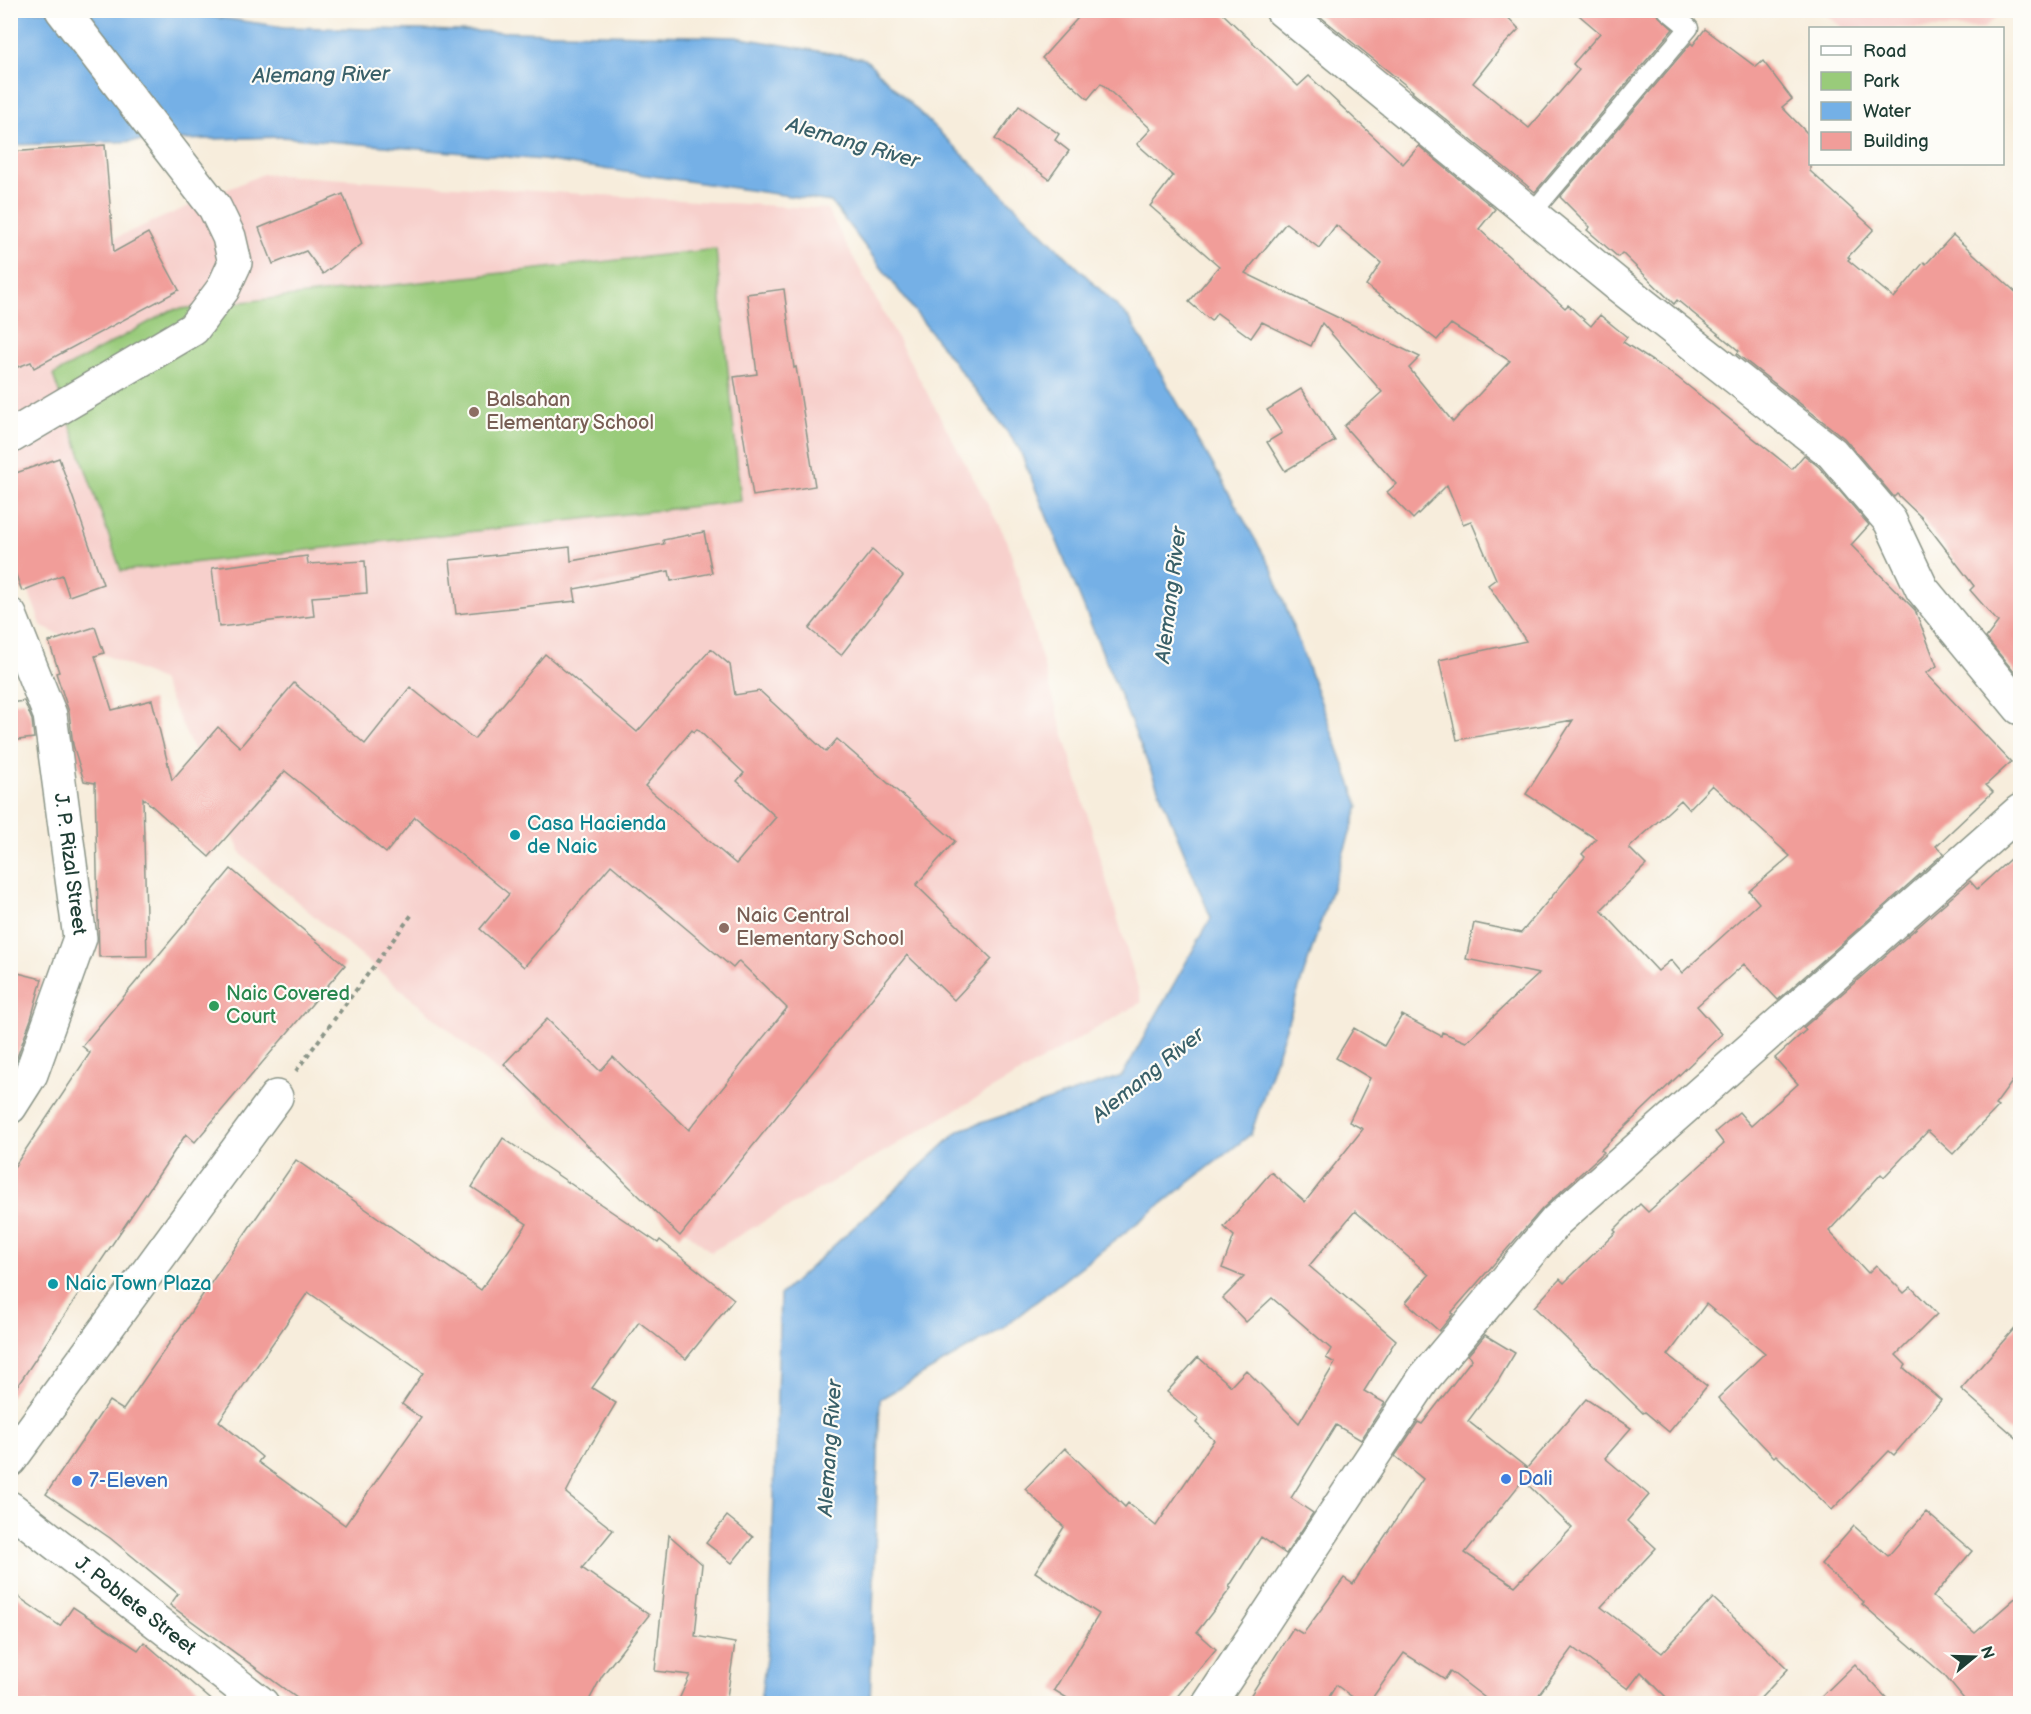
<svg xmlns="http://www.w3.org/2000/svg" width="2031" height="1714" font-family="'Balsamiq Sans',sans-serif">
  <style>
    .built { fill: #f7d0cc }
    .green { fill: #99cb7a; stroke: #5c8457; stroke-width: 1.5 }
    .water { fill: #74b0e6; stroke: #4a768d; stroke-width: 1.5 }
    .building { fill: #f19d99; fill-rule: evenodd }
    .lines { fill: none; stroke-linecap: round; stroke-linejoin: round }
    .service-casing { stroke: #8b9588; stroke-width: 21 }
    .minor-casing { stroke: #8b9588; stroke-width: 36 }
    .tertiary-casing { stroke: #8b9588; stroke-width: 36 }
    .secondary-casing { stroke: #8b9588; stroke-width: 36 }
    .path { stroke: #8b9588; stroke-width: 4; stroke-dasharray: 4.5 4.5; stroke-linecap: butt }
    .service { stroke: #fff; stroke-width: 18 }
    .minor { stroke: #fff; stroke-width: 33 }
    .tertiary { stroke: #fff; stroke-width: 33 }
    .secondary { stroke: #fff; stroke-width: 33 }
    .education-dot { fill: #8d6e63; stroke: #fdfcf7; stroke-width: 2 }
    .culture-dot { fill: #0f9aa8; stroke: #fdfcf7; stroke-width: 2 }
    .leisure-dot { fill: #2e9e5b; stroke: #fdfcf7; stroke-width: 2 }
    .shop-dot { fill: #3f7fe0; stroke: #fdfcf7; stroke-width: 2 }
    .labels { text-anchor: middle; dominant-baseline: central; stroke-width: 4.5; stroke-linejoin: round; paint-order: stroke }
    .education-label { font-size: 20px; fill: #785e54; stroke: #fdfcf7; text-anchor: start }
    .culture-label { font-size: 20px; fill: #0d838f; stroke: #fdfcf7; text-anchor: start }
    .street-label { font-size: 20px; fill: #1f3d34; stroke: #fdfcf7 }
    .leisure-label { font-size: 20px; fill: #27864d; stroke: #fdfcf7; text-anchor: start }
    .shop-label { font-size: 20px; fill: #366cbe; stroke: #fdfcf7; text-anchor: start }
    .water-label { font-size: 21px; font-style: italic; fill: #396069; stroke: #fdfcf7 }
  </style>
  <rect width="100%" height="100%" fill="#fdfcf7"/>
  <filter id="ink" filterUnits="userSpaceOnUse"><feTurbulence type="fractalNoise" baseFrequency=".0167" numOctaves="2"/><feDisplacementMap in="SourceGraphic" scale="12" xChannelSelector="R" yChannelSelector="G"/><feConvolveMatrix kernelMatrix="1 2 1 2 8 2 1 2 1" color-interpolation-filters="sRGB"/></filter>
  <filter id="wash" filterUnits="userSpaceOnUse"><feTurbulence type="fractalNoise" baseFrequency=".008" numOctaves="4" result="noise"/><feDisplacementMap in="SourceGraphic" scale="24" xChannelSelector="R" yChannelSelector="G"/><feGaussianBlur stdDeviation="1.35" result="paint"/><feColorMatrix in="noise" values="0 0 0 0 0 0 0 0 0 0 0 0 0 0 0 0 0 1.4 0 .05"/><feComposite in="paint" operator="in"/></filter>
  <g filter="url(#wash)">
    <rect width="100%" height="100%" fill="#f7eddc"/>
    <g class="built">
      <polygon points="1821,11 2003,11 1984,28 1843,28"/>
      <polygon points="263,174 827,209 1007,540 1142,1002 711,1252 242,855 161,680 42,627 11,544 11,283"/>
    </g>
    <polygon class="green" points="716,249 741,501 121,571 53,375 171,310"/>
    <polygon class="water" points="167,10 284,27 736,37 865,59 1130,319 1272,569 1359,806 1251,1134 1000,1330 880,1399 870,1703 760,1703 770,1628 780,1295 960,1130 1122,1076 1211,918 1018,446 831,202 543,160 282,137 11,145 10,11"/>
    <g id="blocks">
      <g class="building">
        <path d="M1085,10H1219L1298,86L1309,76L1403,164L1419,146L1495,209L1479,229L1565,308L1568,305L1591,326L1600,315L1627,337L1623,342L1677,377L1792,469L1804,455L1819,467L1869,525L1851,545L1915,610L1937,666L1926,673L2011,762L1986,785L1993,792L1936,846L1944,853L1778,1000L1744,964L1697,1006L1722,1034L1601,1150L1604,1152L1542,1209L1451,1313L1453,1314L1439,1331L1406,1302L1429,1275L1355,1211L1309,1266L1396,1340L1364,1391L1385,1403L1361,1440L1336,1425L1291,1498L1313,1513L1286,1554L1261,1537L1229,1587L1231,1588L1197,1632L1216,1649L1171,1704L1075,1703L1054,1690L1099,1614L1035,1572L1064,1527L1025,1489L1065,1448L1125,1507L1128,1503L1156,1526L1214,1440L1196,1423L1199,1419L1167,1392L1198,1357L1231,1386L1246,1370L1299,1423L1335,1363L1326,1358L1331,1349L1272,1298L1246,1322L1223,1298L1244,1277L1222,1268L1234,1236L1224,1227L1271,1172L1305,1202L1363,1129L1349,1122L1370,1078L1336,1058L1354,1028L1384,1046L1402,1015L1441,1036L1442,1032L1466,1042L1539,974L1466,959L1474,923L1521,933L1585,857L1582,854L1596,839L1526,794L1573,720L1457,740L1439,660L1526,641L1488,585L1496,579L1471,521L1463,524L1447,485L1413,519L1387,492L1396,484L1344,426L1382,392L1322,323L1311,346L1262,322L1251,338L1217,313L1211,321L1189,302L1219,266L1150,206L1173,176L1137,144L1151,129L1101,83L1088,99L1042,58ZM1286,223L1319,248L1336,225L1381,263L1366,285L1437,340L1451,324L1510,361L1453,422L1409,368L1420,357L1245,273ZM1712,785L1790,856L1749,891L1759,903L1682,973L1671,960L1658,971L1601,910L1646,865L1629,848L1681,800L1689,809Z"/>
        <polygon points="1312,10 1501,10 1519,29 1500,49 1473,83 1529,128 1579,70 1573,64 1600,33 1573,10 1652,10 1673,29 1535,192 1412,92 1413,91"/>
        <polygon points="1705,29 1756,67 1763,61 1792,99 1782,107 1810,136 1810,171 1874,229 1848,257 1850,258 1848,260 1894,298 1924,262 1926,264 1953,235 2020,296 2020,679 1986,638 1998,622 1970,590 1974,586 1921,517 1897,494 1894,497 1844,438 1737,354 1739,351 1677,300 1674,304 1622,253 1618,257 1587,230 1590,227 1560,197 1691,43 1693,45"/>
        <polygon points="1019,106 1059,134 1055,140 1069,151 1049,179 995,139"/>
        <polygon points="105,145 114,252 148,233 179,290 34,368 31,362 10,370 10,152"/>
        <polygon points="343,194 362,244 323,274 306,251 273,264 259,228"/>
        <polygon points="784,289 794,368 796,367 815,486 753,496 734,377 757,374 747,294"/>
        <polygon points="1301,389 1335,441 1285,471 1267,442 1282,433 1267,410"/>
        <polygon points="59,458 103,584 69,596 62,575 22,591 10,559 10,475"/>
        <polygon points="704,532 712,573 671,581 669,571 574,589 576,601 456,614 450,560 570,547 571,561 664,544 663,540"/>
        <polygon points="872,550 903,576 841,655 809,629"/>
        <polygon points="307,556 308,564 365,561 367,593 312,597 314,616 219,627 212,568"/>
        <path d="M95,627L104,653L95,656L112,710L152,700L172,780L218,727L240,747L294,683L365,744L410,687L474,739L545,654L637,732L711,649L730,665L735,695L760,691L826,752L837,739L955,841L916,885L992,959L954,1000L907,955L680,1236L504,1064L547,1019L600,1071L613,1057L689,1130L787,1008L739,961L733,968L611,865L524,967L480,929L509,894L415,817L386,853L285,771L209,857L143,798L147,956L99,957L95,783L84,781L73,745L69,712L56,673L59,672L49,642ZM697,729L744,773L737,781L776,817L736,864L645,786L692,730L694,732Z"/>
        <polygon points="24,701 32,720 34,738 10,741 10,703"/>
        <polygon points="2020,850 2020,1071 1995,1105 1998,1107 1953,1154 1928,1131 1884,1177 1881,1174 1829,1231 1868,1273 1876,1265 1904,1293 1911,1287 1937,1314 1896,1355 1906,1365 1904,1368 1941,1400 1894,1455 1889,1451 1832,1510 1776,1455 1774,1457 1718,1398 1765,1353 1706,1304 1668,1355 1707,1386 1669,1432 1645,1412 1643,1413 1534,1307 1560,1279 1564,1283 1616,1232 1614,1230 1640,1204 1648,1212 1724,1144 1715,1132 1739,1112 1751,1126 1798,1084 1775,1058 1806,1030 1803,1028 1970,881 1977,889"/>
        <polygon points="231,869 345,965 195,1142 186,1134 10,1397 10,1173 90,1053 82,1046"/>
        <polygon points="10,971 42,979 31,1019 16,1060 10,1059"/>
        <path d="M503,1138L658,1243L660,1240L734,1299L686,1359L639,1322L592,1388L616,1403L589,1448L566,1493L613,1530L582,1568L649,1615L602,1676L587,1704H305L170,1605L178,1594L110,1538L46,1494L109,1401L123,1410L296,1160L481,1290L527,1224L472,1187ZM308,1292L423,1373L402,1404L421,1418L345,1525L258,1462L262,1457L219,1421Z"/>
        <polygon points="2020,1322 2020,1441 1961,1389"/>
        <path d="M1485,1335L1515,1353L1498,1381L1468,1421L1527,1468L1586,1399L1631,1428L1605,1458L1649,1495L1627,1521L1656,1548L1601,1607L1662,1653L1713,1598L1788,1669L1755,1704H1673L1641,1672L1628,1689L1573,1648L1532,1704H1493L1450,1671L1445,1679L1404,1653L1368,1704H1362L1336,1685L1325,1704H1245L1293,1628L1303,1634L1344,1578L1353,1584L1423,1479L1395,1456L1418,1422L1422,1424L1472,1359L1468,1355ZM1523,1480L1572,1528L1515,1586L1465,1553Z"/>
        <polygon points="1926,1512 1972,1551 1933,1597 1975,1633 2020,1594 2020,1704 1968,1704 1944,1675 1862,1604 1864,1602 1821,1564 1854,1526 1888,1556"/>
        <polygon points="727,1516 753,1537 732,1563 706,1543"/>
        <polygon points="669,1535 702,1564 695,1636 735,1643 726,1704 677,1704 690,1675 655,1671"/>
        <polygon points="10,1591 60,1626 73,1607 138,1650 144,1642 216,1704 10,1704"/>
        <polygon points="1855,1664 1892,1704 1814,1704"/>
      </g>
    </g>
  </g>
  <g filter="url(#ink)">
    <use href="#blocks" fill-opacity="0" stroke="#8b9588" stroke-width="1.5"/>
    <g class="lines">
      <g class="service-casing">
        <polyline id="service" points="1531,214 1689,28 1667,10"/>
      </g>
      <g class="minor-casing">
        <g id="minor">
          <polyline points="1282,10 1618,285 1832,453 1890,521 1922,589 2020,708"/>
          <polyline points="10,437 193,329 223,289 235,263 229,237 215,208 62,10"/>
          <path id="s1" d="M10,615L50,715L80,938L31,1074L10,1107"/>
          <polyline points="10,1460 276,1097"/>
        </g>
      </g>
      <g class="tertiary-casing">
        <polyline id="tertiary" points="1209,1704 1425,1377 1556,1221 2020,811"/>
      </g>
      <g class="secondary-casing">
        <g id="secondary">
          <path id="s2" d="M10,1508L262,1704"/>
        </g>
      </g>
      <polyline class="path" points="296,1071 413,913"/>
      <use href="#service" class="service"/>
      <use href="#minor" class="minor"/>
      <use href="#tertiary" class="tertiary"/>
      <use href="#secondary" class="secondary"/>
    </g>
  </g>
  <g class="education-dot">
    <circle cx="474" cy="412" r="6"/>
    <circle cx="724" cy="928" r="6"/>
  </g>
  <g class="culture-dot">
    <circle cx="515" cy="835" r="6"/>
    <circle cx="53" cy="1284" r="6"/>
  </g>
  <circle class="leisure-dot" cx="214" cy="1006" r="6"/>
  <g class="shop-dot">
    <circle cx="1506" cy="1479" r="6"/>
    <circle cx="77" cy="1481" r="6"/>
  </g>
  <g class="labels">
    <g class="education-label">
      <text x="486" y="400">Balsahan<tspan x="486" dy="23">Elementary School</tspan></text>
      <text x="736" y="916">Naic Central<tspan x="736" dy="23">Elementary School</tspan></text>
    </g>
    <g class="culture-label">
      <text x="527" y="824">Casa Hacienda<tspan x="527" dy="23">de Naic</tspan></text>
      <text x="65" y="1284">Naic Town Plaza</text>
    </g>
    <g class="street-label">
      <text stroke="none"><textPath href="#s1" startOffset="258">J. P. Rizal Street</textPath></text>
      <text stroke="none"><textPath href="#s2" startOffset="159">J. Poblete Street</textPath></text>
    </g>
    <g class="leisure-label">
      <text x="226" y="994">Naic Covered<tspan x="226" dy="23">Court</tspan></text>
    </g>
    <g class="shop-label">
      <text x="1518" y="1479">Dali</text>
      <text x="89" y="1481">7-Eleven</text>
    </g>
    <g class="water-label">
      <text transform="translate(321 75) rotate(-1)">Alemang River</text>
      <text transform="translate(853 143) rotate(16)">Alemang River</text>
      <text transform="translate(1171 595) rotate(-83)">Alemang River</text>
      <text transform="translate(1148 1075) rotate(-39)">Alemang River</text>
      <text transform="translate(830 1448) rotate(-86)">Alemang River</text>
    </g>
  </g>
  <rect width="2031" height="1714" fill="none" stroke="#fdfcf7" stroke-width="36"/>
  <rect x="1809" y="27" width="195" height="138" fill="#fdfcf7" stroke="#a4b0a9" stroke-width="1.5"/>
  <rect x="1821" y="46" width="30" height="9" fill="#ffffff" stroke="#a4b0a9" stroke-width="1.5"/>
  <text x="1863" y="57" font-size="18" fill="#1f3d34">Road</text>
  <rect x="1821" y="72" width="30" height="18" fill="#99cb7a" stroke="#a4b0a9" stroke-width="1.5"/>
  <text x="1863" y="87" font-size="18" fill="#1f3d34">Park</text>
  <rect x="1821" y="102" width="30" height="18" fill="#74b0e6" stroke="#a4b0a9" stroke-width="1.5"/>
  <text x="1863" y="117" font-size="18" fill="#1f3d34">Water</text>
  <rect x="1821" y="132" width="30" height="18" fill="#f19d99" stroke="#a4b0a9" stroke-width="1.5"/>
  <text x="1863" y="147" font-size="18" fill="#1f3d34">Building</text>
  <g transform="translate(1974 1657) rotate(71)" stroke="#fdfcf7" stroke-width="4.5" paint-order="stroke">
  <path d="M0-4.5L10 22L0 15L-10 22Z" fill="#1f3d34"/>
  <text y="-9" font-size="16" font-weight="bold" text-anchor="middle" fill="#1f3d34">N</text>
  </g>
</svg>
